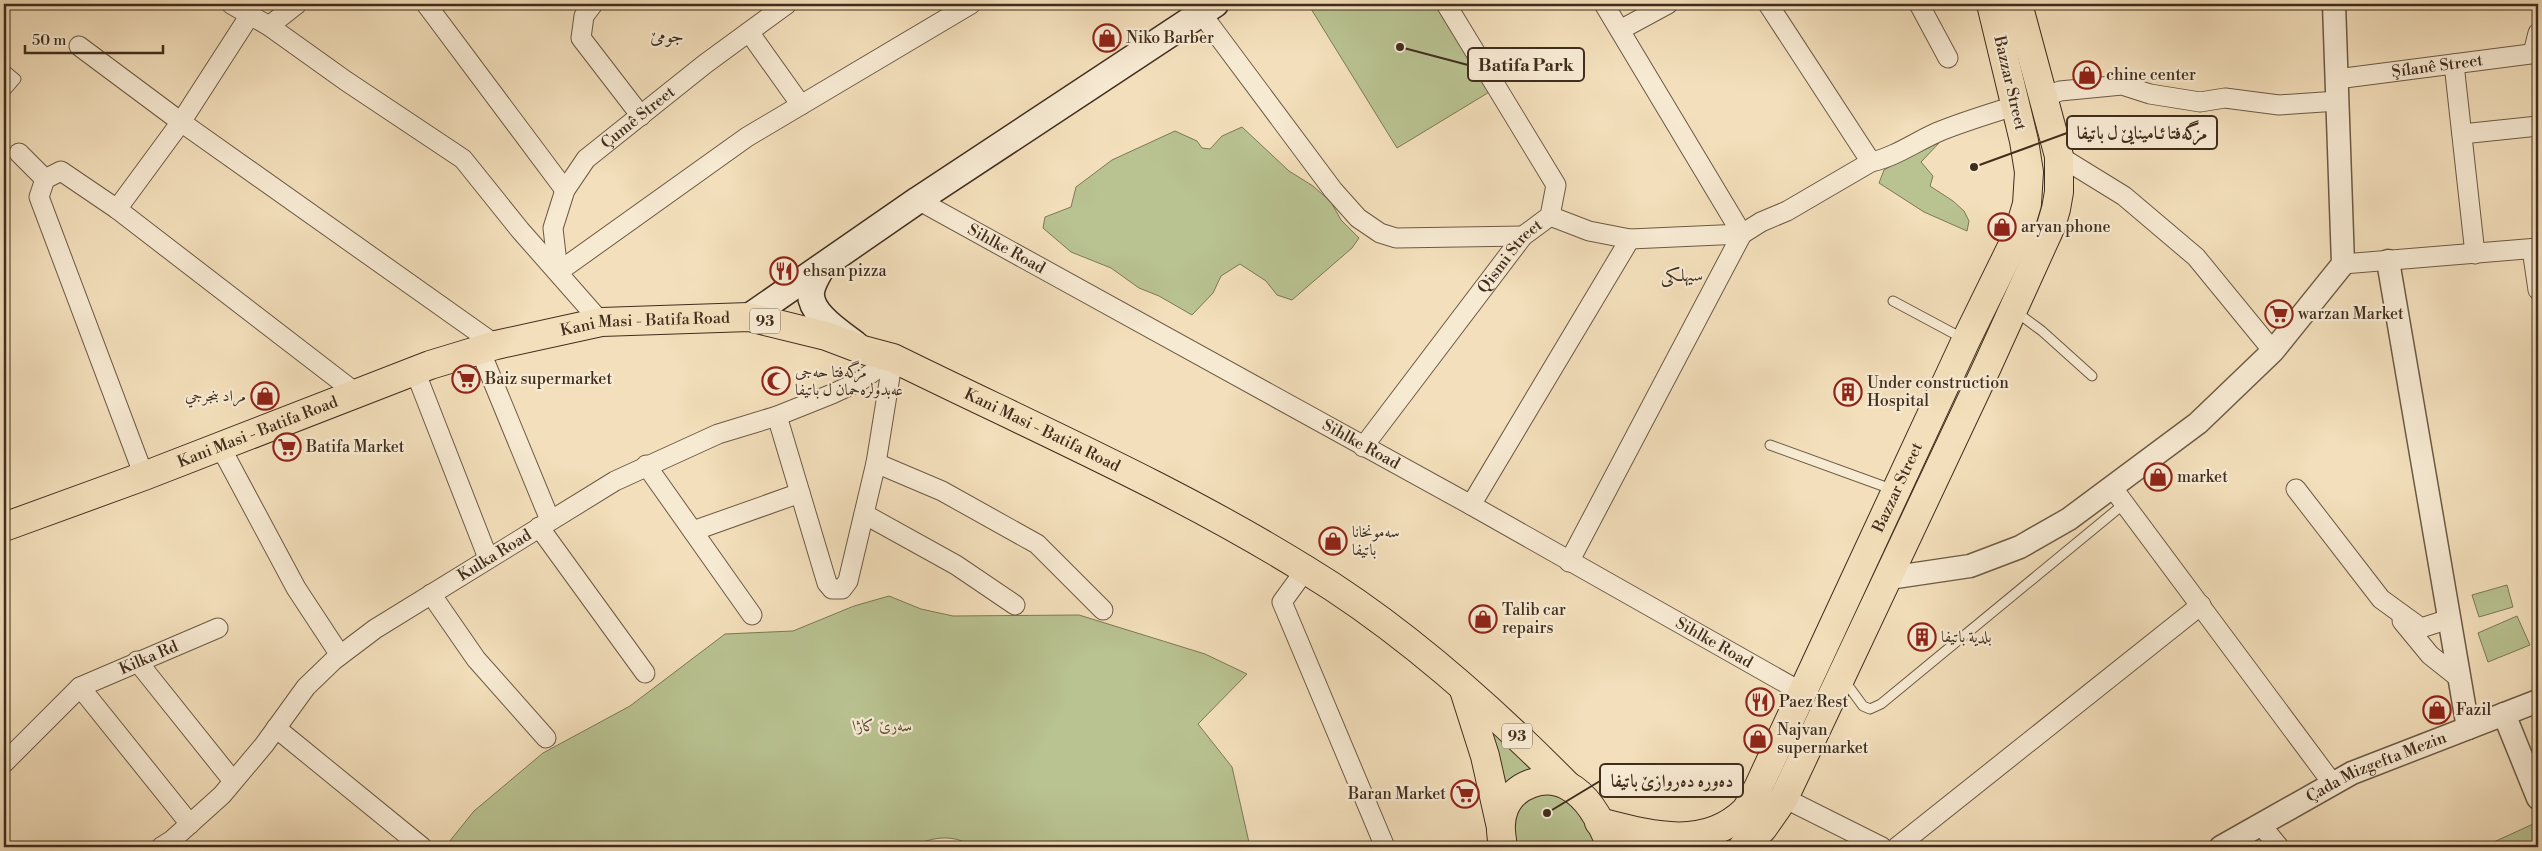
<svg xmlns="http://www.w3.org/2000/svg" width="2542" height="851" font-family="'Libre Bodoni',Amiri,serif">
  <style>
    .green { fill: #b9c291; stroke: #7c7857 }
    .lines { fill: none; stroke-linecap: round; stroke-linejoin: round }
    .service-casing { stroke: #6d5a44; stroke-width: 11 }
    .minor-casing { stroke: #6d5a44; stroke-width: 21 }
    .tertiary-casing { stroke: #6d5a44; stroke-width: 25 }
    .secondary-casing { stroke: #402d1d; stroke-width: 29 }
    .primary-casing { stroke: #402d1d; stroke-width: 30 }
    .trunk-casing { stroke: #402d1d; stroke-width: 30 }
    .service { stroke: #f7ead3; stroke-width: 9 }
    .minor { stroke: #f7ead3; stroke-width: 19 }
    .tertiary { stroke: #f7ead3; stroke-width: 22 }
    .secondary { stroke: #f7ead3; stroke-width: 26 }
    .primary { stroke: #f3dfbb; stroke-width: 28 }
    .trunk { stroke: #f3dfbb; stroke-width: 28 }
    .labels { text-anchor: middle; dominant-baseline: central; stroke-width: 4.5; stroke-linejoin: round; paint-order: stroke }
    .shield { fill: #f7ead3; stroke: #776654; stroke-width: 1 }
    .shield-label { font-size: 15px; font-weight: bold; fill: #402d1d }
    .poi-label { font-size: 16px; fill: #402d1d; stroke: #f7ead3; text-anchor: start }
    .street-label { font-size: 16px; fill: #402d1d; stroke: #f7ead3 }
    .park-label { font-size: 16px; font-style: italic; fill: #584b34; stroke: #f7ead3 }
    .neighbourhood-label { font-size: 18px; fill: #402d1d; stroke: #f7ead3 }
    .leader { fill: none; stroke: #402d1d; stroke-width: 2 }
    .callout-dot { fill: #402d1d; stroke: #f7ead3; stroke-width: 2 }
    .callout { fill: #f7ead3; stroke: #402d1d; stroke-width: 2 }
    .callout-label { font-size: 18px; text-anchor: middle; font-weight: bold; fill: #402d1d }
  </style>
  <rect width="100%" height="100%" fill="#f3dfbb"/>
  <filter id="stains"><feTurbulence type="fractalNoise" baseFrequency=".004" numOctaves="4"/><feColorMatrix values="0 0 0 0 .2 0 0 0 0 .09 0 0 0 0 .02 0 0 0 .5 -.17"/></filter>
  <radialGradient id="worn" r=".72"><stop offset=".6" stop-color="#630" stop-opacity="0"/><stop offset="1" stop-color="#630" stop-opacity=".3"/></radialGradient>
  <g class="green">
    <polygon points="1308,4 1438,4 1491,91 1397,148"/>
    <polygon points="1242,127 1289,171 1313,186 1331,202 1341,220 1359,238 1352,248 1292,300 1277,295 1266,281 1240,264 1221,276 1213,293 1192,315 1159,296 1139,288 1111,268 1071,252 1043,228 1045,217 1071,207 1076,187 1112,160 1175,131 1197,141 1202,148 1210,149 1222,136"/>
    <polygon points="1939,143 1921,162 1933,176 1930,186 1953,201 1964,211 1969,221 1967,231 1924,212 1879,183 1884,170 1915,152"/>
    <polygon points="2507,585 2513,607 2479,617 2472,595"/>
    <path d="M889,596L921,609L953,616L1079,615L1205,654L1247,674L1198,724L1232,767L1250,847H973C953,833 932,837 911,847H445L474,811L543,753L630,706L725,634L793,631L854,606Z"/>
    <polygon points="2517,616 2530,645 2488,662 2478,633"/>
    <polygon points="1486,718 1545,771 1505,791"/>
    <polygon points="1548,790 1571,802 1600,847 1510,847 1516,805"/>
    <polygon points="2533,824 2538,835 2538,847 2483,847"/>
  </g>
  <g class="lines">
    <g class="service-casing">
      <g id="service">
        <polyline points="4,69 16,79 4,93"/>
        <polyline points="1893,301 1964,339"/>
        <polyline points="2015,311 2042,331 2092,376"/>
        <polyline points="1770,445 1894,490"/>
        <polyline points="1844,680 1863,706 1870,709 1881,704 2125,503"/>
      </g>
    </g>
    <g class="minor-casing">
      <g id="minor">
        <polyline points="231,4 269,26 346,81 463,159 520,230 601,322"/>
        <polyline points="426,4 565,190"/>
        <polyline points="593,4 584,16 581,38 641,116"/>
        <polyline points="1768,4 1871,162"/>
        <polyline points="1919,4 1948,58"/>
        <polyline points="1201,13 1333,190 1358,218 1380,233 1396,238 1523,236"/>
        <polyline points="269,26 297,4"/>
        <polyline points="1620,30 1668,4"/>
        <polyline points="749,32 801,105"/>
        <polyline points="79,46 181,122 496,345"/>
        <polyline points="2533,53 2538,33"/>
        <polyline points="2454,64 2475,254"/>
        <path id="s1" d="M2337,79L2538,53"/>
        <polyline points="2044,97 2060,91 2122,85 2150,94 2200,102 2225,98 2279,105 2338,101"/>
        <polyline points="2462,134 2538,126"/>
        <polyline points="19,153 45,179"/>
        <polyline points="2059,156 2124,196 2196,257 2273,351"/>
        <path id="s2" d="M918,200L1471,505L1803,693"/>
        <polyline points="117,209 181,122 250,15"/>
        <path d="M1550,216L1589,231L1630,239L1742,234L1761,222L1787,211L1871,162C1895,157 1915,142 1938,132C1962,122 1989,114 2014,106"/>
        <polyline points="2532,249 2538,290"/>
        <polyline points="2343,264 2538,248"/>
        <polyline points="558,272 747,137 971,4"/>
        <path id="s3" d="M558,272L553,228L565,190L586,159L705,64L787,4"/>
        <polyline points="480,350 550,520"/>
        <polyline points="415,371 488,558"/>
        <polyline points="777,416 827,583 832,589 842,589 848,581 876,463 893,358"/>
        <polyline points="220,446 296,588 340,655"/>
        <path id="s4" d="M1363,447L1523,236L1550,216L1556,185L1446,4"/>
        <polyline points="876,463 942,491 1037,544 1103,610"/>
        <polyline points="646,465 752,615"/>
        <polyline points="144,476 39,197 45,179 61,171 117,209 356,393"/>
        <polyline points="2112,487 2333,784"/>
        <polyline points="2296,489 2381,599 2421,628 2449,619"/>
        <polyline points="1471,505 1630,239"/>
        <polyline points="864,514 956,565 1015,605"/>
        <polyline points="539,527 645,673"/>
        <polyline points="693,531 800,493"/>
        <polyline points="1569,562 1742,234 1604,4"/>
        <polyline points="1306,569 1282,602 1385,847"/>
        <polyline points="431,594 476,659 546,738"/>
        <polyline points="2402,621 2430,655 2459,678"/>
        <polyline points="137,661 233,781"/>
        <polyline points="80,687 190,824"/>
        <polyline points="276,728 422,847"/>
        <path id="s5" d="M4,763L80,687L218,628"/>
        <polyline points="1784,798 1882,847"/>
        <polyline points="2261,825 2279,847"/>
        <path id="s6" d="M161,847L172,840L222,795L264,745L306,687L334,660L375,629L615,481L718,434L777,416L832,394L860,381L893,358"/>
        <polyline points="1897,847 2201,605"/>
      </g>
    </g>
    <g class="tertiary-casing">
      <g id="tertiary">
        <polyline points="2388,261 2468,728"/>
        <polyline points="1889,578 1970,566 2020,547 2069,519 2198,423 2273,351 2343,264 2334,4"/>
        <polyline points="2504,714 2538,798"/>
        <path id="s7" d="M2221,847L2352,773L2538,701"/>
      </g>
    </g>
    <g class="secondary-casing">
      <g id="secondary">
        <path d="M822,267C818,274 812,283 811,292C809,314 841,333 856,345"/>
        <polyline points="749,317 918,200 1215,4"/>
      </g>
    </g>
    <g class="primary-casing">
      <g id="primary">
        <path id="s8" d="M4,527L144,476L430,365L496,345L601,322L749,317L826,336L863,350L893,358C1031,426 1176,489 1306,570C1400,627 1490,707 1567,785"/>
        <polyline points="1464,690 1485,756 1500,823"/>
      </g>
    </g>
    <g class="trunk-casing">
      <g id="trunk">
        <path id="s9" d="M1599,822C1650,835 1704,851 1745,811C1750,805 1754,795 1758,788L1966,340L2018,234L2027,204L2029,172L2024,141L1991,4"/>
        <path d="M1503,847C1501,834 1499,822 1504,809C1513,785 1545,773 1568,786C1589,797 1603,825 1611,847"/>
        <polyline points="1743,847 1763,828 1784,798 1987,367 2051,226 2056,209 2059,192 2059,156 2018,4"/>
      </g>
    </g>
    <use href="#service" class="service"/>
    <use href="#minor" class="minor"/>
    <use href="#tertiary" class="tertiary"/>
    <use href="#secondary" class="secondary"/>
    <use href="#primary" class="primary"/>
    <use href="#trunk" class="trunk"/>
  </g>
  <defs>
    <g id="shop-ring" transform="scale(1.4375)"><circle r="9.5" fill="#f7ead3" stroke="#8f2418" stroke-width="1.5"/><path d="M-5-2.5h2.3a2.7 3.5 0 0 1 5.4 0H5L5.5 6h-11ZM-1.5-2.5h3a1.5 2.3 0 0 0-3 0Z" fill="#8f2418"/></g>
    <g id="restaurant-ring" transform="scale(1.4375)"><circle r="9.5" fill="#f7ead3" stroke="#8f2418" stroke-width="1.5"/><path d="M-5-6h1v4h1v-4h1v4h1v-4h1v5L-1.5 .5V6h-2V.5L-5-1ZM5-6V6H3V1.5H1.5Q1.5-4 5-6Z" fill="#8f2418"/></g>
    <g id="supermarket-ring" transform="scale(1.4375)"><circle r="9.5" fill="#f7ead3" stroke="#8f2418" stroke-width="1.5"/><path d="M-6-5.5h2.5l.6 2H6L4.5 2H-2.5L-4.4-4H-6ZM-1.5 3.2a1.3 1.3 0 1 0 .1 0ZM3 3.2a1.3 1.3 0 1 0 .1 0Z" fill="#8f2418"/></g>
    <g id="mosque-ring" transform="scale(1.4375)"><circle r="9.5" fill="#f7ead3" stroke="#8f2418" stroke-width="1.5"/><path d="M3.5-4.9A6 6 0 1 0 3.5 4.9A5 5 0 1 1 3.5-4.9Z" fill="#8f2418"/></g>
    <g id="building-ring" transform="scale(1.4375)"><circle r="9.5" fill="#f7ead3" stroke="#8f2418" stroke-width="1.5"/><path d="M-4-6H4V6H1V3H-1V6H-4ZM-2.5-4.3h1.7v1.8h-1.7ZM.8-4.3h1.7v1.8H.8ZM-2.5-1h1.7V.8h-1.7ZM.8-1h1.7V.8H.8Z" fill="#8f2418"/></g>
  </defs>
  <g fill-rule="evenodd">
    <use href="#shop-ring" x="1107" y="38"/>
    <use href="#shop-ring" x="2087" y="75"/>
    <use href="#shop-ring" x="2002" y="227"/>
    <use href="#restaurant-ring" x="784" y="271"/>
    <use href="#supermarket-ring" x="2279" y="314"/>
    <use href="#supermarket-ring" x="466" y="379"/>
    <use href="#mosque-ring" x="776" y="381"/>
    <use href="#building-ring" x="1848" y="392"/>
    <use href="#shop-ring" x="265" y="396"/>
    <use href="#supermarket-ring" x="287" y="447"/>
    <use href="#shop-ring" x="2158" y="477"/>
    <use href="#shop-ring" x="1333" y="541"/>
    <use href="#shop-ring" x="1483" y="619"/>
    <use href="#building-ring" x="1922" y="637"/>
    <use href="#restaurant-ring" x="1760" y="702"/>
    <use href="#shop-ring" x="2437" y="710"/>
    <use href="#shop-ring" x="1758" y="739"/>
    <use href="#supermarket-ring" x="1465" y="794"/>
  </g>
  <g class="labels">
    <g class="shield">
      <rect x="750" y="308.5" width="30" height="25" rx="4"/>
      <rect x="1502" y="723.5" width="30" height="25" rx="4"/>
    </g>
    <g class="shield-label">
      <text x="765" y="321">93</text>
      <text x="1517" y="736">93</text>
    </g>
    <g class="poi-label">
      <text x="1126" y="38">Niko Barber</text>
      <text x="2106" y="75">chine center</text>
      <text x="2021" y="227">aryan phone</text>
      <text x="803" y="271">ehsan pizza</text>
      <text x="2298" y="314">warzan Market</text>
      <text x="795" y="372">مزگەفتا حەجی<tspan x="795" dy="18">عەبدولرەحمان ل باتیفا</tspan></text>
      <text x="485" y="379">Baiz supermarket</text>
      <text x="1867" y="383">Under construction<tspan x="1867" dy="18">Hospital</tspan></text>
      <text x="246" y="396" text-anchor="end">مراد بنجرجي</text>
      <text x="306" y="447">Batifa Market</text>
      <text x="2177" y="477">market</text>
      <text x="1352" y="532">سه‌مونخانا<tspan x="1352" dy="18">باتيفا</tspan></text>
      <text x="1502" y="610">Talib car<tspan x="1502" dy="18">repairs</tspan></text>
      <text x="1941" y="637">بلدية باتيفا</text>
      <text x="1779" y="702">Paez Rest</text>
      <text x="2456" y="710">Fazil</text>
      <text x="1777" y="730">Najvan<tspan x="1777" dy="18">supermarket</tspan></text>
      <text x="1446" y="794" text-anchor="end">Baran Market</text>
    </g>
    <g class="street-label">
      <text stroke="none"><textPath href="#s1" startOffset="101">Şílanê Street</textPath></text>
      <text transform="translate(2010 83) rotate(77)">Bazzar Street</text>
      <text stroke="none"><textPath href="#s3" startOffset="188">Çumê Street</textPath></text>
      <text stroke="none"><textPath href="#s2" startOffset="101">Sihlke Road</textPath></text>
      <text stroke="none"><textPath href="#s4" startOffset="241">Qismi Street</textPath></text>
      <text stroke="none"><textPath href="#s8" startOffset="676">Kani Masi - Batifa Road</textPath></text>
      <text stroke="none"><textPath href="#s8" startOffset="1096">Kani Masi - Batifa Road</textPath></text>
      <text stroke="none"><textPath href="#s8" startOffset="271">Kani Masi - Batifa Road</textPath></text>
      <text stroke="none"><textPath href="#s2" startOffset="506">Sihlke Road</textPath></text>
      <text stroke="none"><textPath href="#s9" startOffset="512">Bazzar Street</textPath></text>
      <text stroke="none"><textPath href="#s6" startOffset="448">Kulka Road</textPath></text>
      <text stroke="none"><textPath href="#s2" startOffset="911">Sihlke Road</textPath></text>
      <text stroke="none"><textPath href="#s5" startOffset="182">Kilka Rd</textPath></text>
      <text stroke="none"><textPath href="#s7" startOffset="175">Çada Mizgefta Mezin</textPath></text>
    </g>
    <g class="park-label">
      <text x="883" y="726">سەرێ کاژا</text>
    </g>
    <g class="neighbourhood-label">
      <text x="667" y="36">جومێ</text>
      <text x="1682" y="275">سيهلكى</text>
    </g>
  </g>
  <path class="leader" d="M1400 47L1468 65M1974 167L2067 133M1547 813L1600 781"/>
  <g class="callout-dot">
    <circle cx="1400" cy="47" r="5"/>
    <circle cx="1974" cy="167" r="5"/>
    <circle cx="1547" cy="813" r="5"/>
  </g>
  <g class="callout">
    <rect x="1468" y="48" width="116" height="33" rx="5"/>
    <rect x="2067" y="116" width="150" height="33" rx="5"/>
    <rect x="1600" y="764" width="143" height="33" rx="5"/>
  </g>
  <g class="callout-label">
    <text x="1526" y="71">Batifa Park</text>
    <text x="2142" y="139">مزگەفتا ئـامینایێ ل باتیفا</text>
    <text x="1672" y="787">ده‌وره‌ ده‌روازێ باتيفا</text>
  </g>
  <rect width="2542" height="851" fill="none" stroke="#f3dfbb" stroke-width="20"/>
  <rect x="5" y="5" width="2532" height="841" fill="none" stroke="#402d1d" stroke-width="2.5"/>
  <rect x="10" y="10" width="2522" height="831" fill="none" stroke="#402d1d"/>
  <path d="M25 45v8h138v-8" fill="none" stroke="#402d1d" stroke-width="2.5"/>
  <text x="32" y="45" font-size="15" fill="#402d1d" stroke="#f7ead3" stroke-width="4" paint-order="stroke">50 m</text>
  <rect width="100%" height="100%" filter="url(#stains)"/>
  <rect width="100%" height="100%" fill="url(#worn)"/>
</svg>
